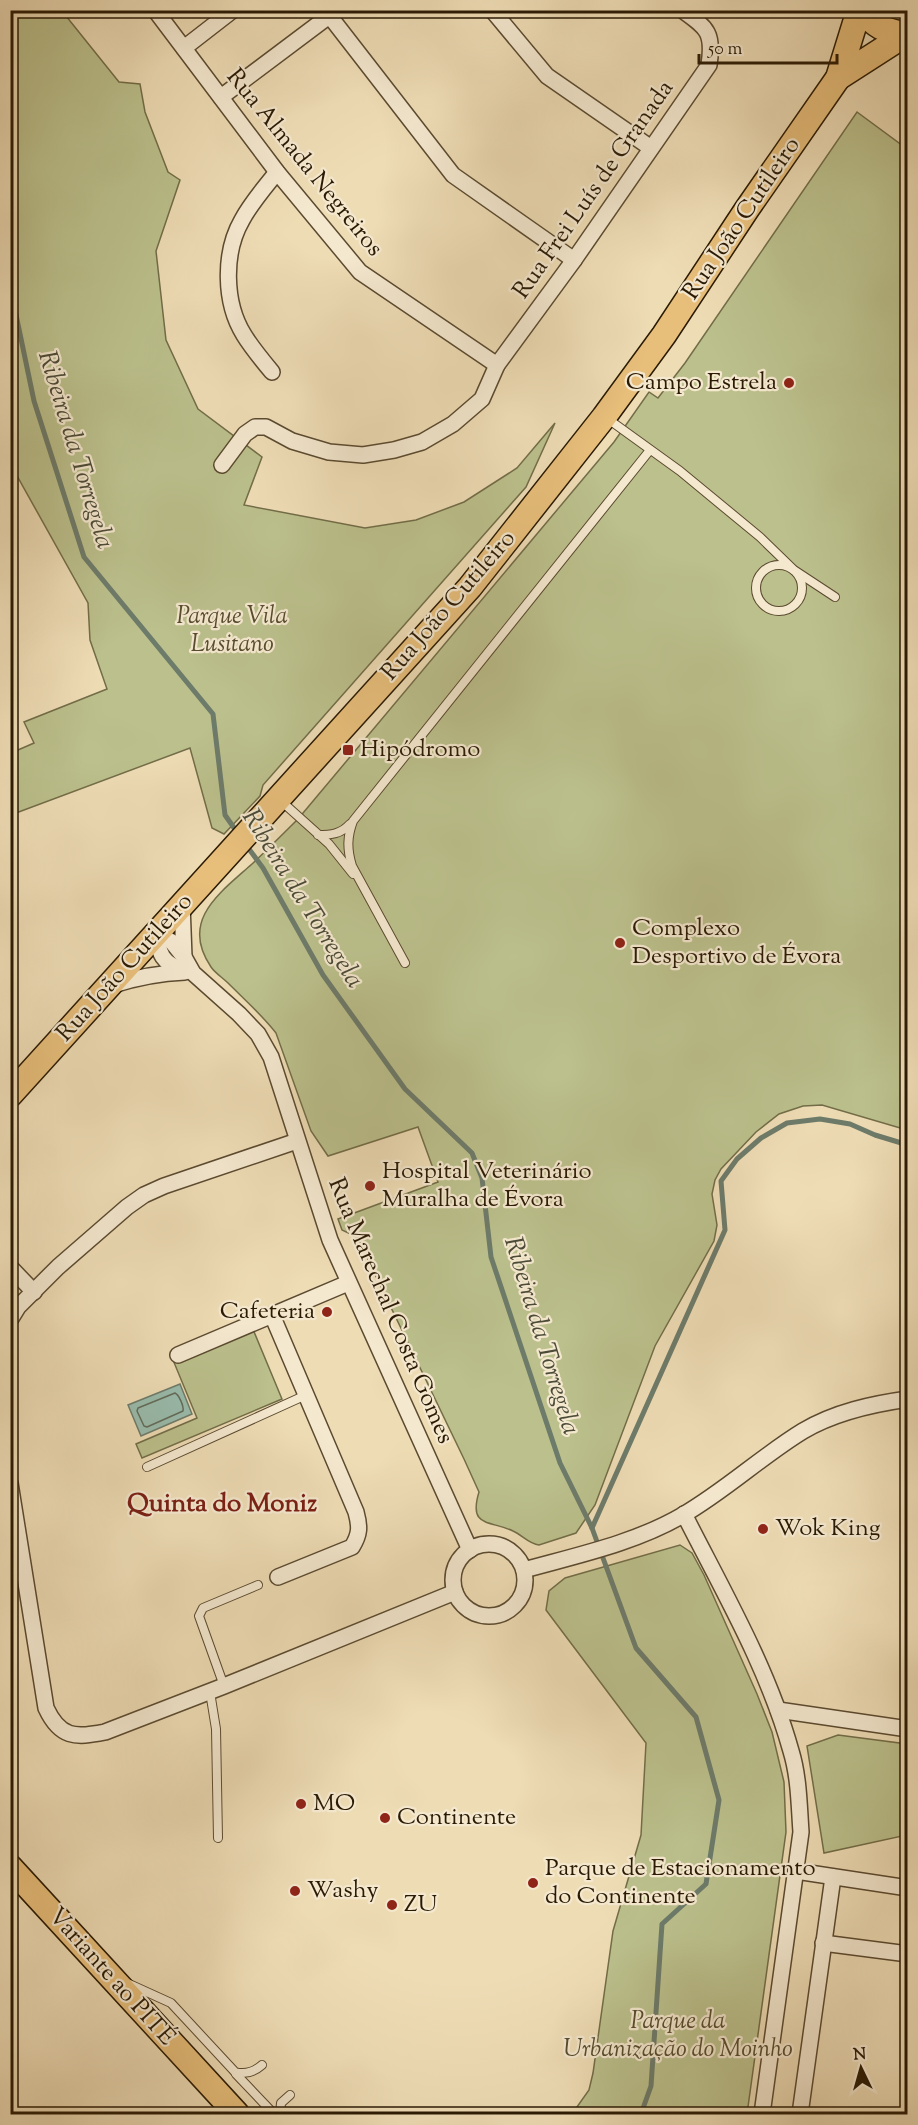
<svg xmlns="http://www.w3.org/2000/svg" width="918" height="2125" font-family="'Sorts Mill Goudy',serif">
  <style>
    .green { fill: #bbc08c; stroke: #726d48; stroke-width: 1.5 }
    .water { fill: #99bcae; stroke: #6d7b6a; stroke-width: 1.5 }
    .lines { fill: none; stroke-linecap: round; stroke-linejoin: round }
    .shore { stroke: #626b59; stroke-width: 1.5 }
    .stream { stroke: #6d7b6a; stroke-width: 5 }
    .service-casing { stroke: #5b4a30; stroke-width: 10 }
    .minor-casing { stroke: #5b4a30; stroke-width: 18 }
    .primary-casing { stroke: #2a1a04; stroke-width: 27 }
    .service { stroke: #f4e8cf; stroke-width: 8 }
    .minor { stroke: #f4e8cf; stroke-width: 15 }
    .primary { stroke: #e7be7a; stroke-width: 24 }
    .poi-dot { fill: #8f2418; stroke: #f4e8cf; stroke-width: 2 }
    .labels { text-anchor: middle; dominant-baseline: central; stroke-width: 4.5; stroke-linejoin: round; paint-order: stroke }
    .street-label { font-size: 24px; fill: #2a1a04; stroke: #f4e8cf }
    .poi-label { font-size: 24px; fill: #2a1a04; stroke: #f4e8cf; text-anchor: start }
    .park-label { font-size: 24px; font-style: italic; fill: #564c2d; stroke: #f4e8cf }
    .water-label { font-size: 26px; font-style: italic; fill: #4b4b37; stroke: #f4e8cf }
    .neighbourhood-label { font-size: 26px; font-weight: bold; fill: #7a1f14; stroke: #f4e8cf }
  </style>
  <rect width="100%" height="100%" fill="#eedcb5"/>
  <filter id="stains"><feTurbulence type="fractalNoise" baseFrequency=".00333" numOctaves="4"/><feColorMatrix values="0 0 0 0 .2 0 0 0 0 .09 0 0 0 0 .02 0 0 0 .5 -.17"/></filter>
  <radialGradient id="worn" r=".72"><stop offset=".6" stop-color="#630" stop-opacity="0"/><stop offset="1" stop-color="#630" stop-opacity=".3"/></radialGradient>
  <g class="green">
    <polygon points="10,11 62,11 119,82 140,84 145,112 168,172 180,180 156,251 166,340 198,409 262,457 244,505 365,528 416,520 464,502 517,468 555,423 526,487 263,785 260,796 224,834 212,828 190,748 16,813 11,797 11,753 34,743 24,722 107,689 90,640 88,603 11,465"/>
    <path d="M857,112L907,149V1130L822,1105L803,1106L779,1114L756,1132L721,1169L715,1180L712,1194L717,1225L714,1241L655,1346L595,1505L576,1533L539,1545C529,1544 522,1535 513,1531C490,1520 468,1528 479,1492L464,1459L357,1237L342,1230L338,1219L438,1182L418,1127L328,1156L311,1131L276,1033C262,1015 244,999 228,983C223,978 215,973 211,967C179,920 221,892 252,864C268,849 283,834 298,819L614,442L649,392L658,398L685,363Z"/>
    <polygon points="252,1327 282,1399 142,1458 136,1444 197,1418 173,1360"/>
    <polygon points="680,1545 692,1553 704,1575 757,1694 772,1732 784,1782 786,1832 747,2114 572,2114 589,2090 593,2073 613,1931 641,1835 646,1743 546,1610 549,1591 565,1578"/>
    <polygon points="838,1735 907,1744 907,1835 824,1853 807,1746"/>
  </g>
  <polygon class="water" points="180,1384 192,1414 141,1436 128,1405"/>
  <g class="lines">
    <path class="shore" d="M175,1393C179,1395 184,1406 183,1411L147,1427L144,1426L137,1411L138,1408Z"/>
    <g class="stream">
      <polyline points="10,286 34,401 84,557 213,714 225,815 239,835"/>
      <polyline points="246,845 263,868 323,975 405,1089 472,1153 482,1178 491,1257 560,1463 592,1528 636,1648 696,1717 719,1800 706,1884 662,1924 651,2086 641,2114"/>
      <polyline points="592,1528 725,1230 721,1181 737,1159 761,1138 787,1123 820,1119 850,1124 875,1135 908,1145"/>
    </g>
    <g class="service-casing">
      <g id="service">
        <polyline points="608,419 680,471 760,537 794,570 835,597"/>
        <circle cx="779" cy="588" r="23"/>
        <polyline points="280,800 329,844 353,874"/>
        <path d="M318,835C331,835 341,834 350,824"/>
        <path d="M405,963L352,866C347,849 347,837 353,821L650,450"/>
        <polyline points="147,1467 306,1395"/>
        <polyline points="224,1686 199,1616 203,1608 258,1585"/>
        <polyline points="210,1692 216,1729 218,1838"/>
        <path d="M127,1983L171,2003L235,2072C246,2075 254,2072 262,2065"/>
        <polyline points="236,2074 274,2114"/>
        <polyline points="280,2114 281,2103 290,2095"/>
      </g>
    </g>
    <g class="minor-casing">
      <g id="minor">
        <polyline points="155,10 277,172 360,272 497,365"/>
        <polyline points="325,10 453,175 574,260"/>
        <polyline points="492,10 547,76 651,148"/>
        <polyline points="184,48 233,10"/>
        <polyline points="221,97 329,16"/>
        <path d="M272,372C262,360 252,348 244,335C224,303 223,253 242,220C251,203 265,187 277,172"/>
        <path d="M222,465L245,434L255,427H266L292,441L329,452L363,455L394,450L422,442L453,424L482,399L497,365L574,260L709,65C714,32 707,28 682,10"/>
        <polyline points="182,904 184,957"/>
        <polyline points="156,933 172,942 184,957 193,973 239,1014 258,1034 271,1057 330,1240 470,1550"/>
        <path d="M156,933C159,955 162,962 183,971"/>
        <path d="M113,985C138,977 160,973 185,972"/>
        <polyline points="10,1267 34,1292"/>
        <path d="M272,1315L356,1512C360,1527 360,1534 352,1547L278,1577"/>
        <polyline points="10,1320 18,1307 58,1267 127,1207 144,1195 164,1186 297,1141"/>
        <polyline points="178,1355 348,1283"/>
        <path d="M10,1483L46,1708C60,1738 75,1738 105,1732L224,1686L455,1592"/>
        <path d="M684,1514C723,1591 768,1668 791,1751C799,1777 799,1805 801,1832L762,2114"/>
        <circle cx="489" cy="1580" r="36"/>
        <path d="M524,1570C578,1555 635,1543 683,1515C726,1490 762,1456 803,1431C835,1412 872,1404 908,1399"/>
        <polyline points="778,1710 908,1729"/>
        <polyline points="796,1871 908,1888"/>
        <polyline points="823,1943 908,1954"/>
        <polyline points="800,2114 833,1877"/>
      </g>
    </g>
    <g class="primary-casing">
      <g id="primary">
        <path d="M862,10C874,26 885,31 904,34"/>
        <polyline points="838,78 908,33"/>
        <polyline points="10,1095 470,587 604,417 664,335 747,209 838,78 859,10"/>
        <polyline points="10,1867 237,2114"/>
      </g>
    </g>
    <use href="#service" class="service"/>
    <use href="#minor" class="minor"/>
    <use href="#primary" class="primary"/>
  </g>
  <g class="poi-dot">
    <circle cx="789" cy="383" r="6"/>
    <rect x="342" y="744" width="12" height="12" rx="3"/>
    <circle cx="620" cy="943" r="6"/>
    <circle cx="370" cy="1186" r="6"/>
    <circle cx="327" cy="1312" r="6"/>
    <circle cx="763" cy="1529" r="6"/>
    <circle cx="301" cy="1804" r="6"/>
    <circle cx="385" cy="1818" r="6"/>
    <circle cx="533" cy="1883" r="6"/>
    <circle cx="295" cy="1891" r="6"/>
    <circle cx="392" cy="1905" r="6"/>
  </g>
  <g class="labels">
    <g class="street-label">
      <text transform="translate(304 163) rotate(51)">Rua Almada Negreiros</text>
      <text transform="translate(594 190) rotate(-55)">Rua Frei Luís de Granada</text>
      <text transform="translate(742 219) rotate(-56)">Rua João Cutileiro</text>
      <text transform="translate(449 606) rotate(-49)">Rua João Cutileiro</text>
      <text transform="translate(125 968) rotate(-48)">Rua João Cutileiro</text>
      <text transform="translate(390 1311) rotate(67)">Rua Marechal Costa Gomes</text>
      <text transform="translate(111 1977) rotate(48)">Variante ao PITÉ</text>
    </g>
    <g class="poi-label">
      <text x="777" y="383" text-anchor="end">Campo Estrela</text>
      <text x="360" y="750">Hipódromo</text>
      <text x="632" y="929">Complexo<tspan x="632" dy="28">Desportivo de Évora</tspan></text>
      <text x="382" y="1172">Hospital Veterinário<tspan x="382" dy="28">Muralha de Évora</tspan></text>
      <text x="315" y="1312" text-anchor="end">Cafeteria</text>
      <text x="775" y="1529">Wok King</text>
      <text x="313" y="1804">MO</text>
      <text x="397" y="1818">Continente</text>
      <text x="545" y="1869">Parque de Estacionamento<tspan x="545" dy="28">do Continente</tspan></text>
      <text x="307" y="1891">Washy</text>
      <text x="404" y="1905">ZU</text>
    </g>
    <g class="park-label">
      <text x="232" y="617">Parque Vila<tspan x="232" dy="28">Lusitano</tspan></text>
      <text x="678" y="2022">Parque da<tspan x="678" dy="28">Urbanização do Moinho</tspan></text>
    </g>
    <g class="water-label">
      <text transform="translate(75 450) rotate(73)">Ribeira da Torregela</text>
      <text transform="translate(302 899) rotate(58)">Ribeira da Torregela</text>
      <text transform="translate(541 1336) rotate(73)">Ribeira da Torregela</text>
    </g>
    <g class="neighbourhood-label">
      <text x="222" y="1504">Quinta do Moniz</text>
    </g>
  </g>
  <rect width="918" height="2125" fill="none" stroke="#eedcb5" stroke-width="36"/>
  <rect x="12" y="12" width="894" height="2101" fill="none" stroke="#2a1a04" stroke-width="3"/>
  <rect x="18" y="18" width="882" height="2089" fill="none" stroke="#2a1a04" stroke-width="1.5"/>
  <g transform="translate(861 2068) rotate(355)" stroke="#f4e8cf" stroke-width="4.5" paint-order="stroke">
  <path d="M0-4.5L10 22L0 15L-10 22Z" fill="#2a1a04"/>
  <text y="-9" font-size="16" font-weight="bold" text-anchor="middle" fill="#2a1a04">N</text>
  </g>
  <path d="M699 54v9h138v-9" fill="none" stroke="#2a1a04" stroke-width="3"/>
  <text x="708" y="54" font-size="18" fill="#2a1a04" stroke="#f4e8cf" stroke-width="4.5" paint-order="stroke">50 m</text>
  <rect width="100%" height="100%" filter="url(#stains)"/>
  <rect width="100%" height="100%" fill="url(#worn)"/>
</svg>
